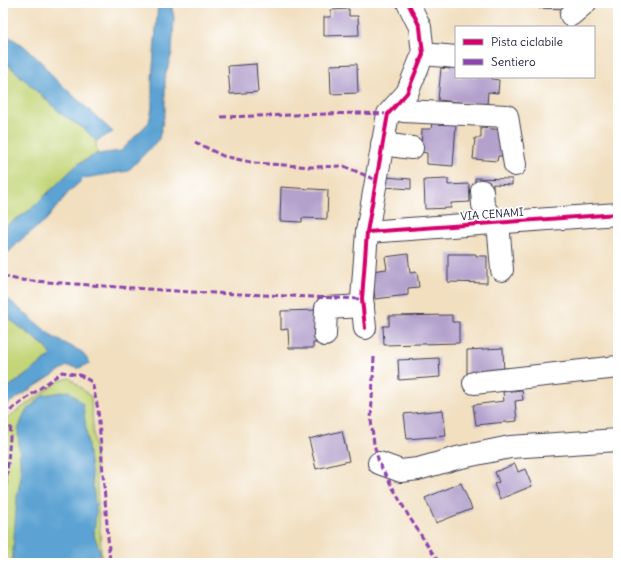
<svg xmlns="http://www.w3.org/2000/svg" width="621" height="566" font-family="Delius,sans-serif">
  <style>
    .green { fill: #c3d578; stroke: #727c5a }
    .water { fill: #5ca3d3; stroke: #3f6287 }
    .building { fill: #b3a1cc }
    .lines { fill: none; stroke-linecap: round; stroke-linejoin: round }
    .minor-casing { stroke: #413e4f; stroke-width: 24 }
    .minor { stroke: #fff; stroke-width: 22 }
    .quiet { stroke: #8e44ad; stroke-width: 3; stroke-dasharray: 6 3; stroke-linecap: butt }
    .cycleway-casing { stroke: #fff; stroke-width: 6 }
    .cycleway { stroke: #d6006c; stroke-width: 4 }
    .labels { text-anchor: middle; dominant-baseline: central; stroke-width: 3.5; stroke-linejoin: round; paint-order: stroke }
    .street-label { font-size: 11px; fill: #22223b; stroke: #fff }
  </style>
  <rect width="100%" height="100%" fill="#fff"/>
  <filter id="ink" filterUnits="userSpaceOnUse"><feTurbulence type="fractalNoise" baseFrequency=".025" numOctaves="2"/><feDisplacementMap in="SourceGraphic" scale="8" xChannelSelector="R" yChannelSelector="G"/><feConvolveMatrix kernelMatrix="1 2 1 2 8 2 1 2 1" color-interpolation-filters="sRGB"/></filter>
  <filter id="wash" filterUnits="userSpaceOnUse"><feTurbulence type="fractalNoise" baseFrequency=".012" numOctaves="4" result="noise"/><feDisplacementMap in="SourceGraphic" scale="16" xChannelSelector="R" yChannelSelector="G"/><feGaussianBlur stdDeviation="0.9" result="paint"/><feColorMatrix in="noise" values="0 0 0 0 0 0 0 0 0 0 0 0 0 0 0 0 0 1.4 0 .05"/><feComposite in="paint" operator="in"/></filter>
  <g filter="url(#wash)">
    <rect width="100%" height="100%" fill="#f1dfc0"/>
    <g class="green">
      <polygon points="3,60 64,116 85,129 96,141 97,154 78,164 30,210 3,228"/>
      <polygon points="3,314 46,347 51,356 19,380 3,390"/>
      <polygon points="70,378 91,397 102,563 3,563 3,421 59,381"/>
    </g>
    <g class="water">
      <polygon points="158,3 171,3 174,18 172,53 165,77 165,112 159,139 128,171 84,178 68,193 46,220 22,239 3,258 3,228 30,210 78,164 97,154 121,151 149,122 152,108 152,79"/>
      <polygon points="3,33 24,46 41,62 54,78 113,132 96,141 85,129 64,116 3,60"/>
      <polygon points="3,295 53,337 82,352 90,363 79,368 67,366 3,407 3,390 19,380 51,356 46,347 3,314"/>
      <polygon points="69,391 83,404 96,511 94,535 100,551 100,563 12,563 17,497 21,477 18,430 25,412 43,395"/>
    </g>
    <g id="blocks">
      <g class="building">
        <polygon points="538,3 567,3 567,9 538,8"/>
        <polygon points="349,9 349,16 358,16 359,35 324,36 324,17 331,17 331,10"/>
        <polygon points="451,63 456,63 456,77 492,77 492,79 499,80 498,93 488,92 487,105 438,100 441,68 450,69"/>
        <polygon points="256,64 258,92 230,94 228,66"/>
        <polygon points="357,64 358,93 331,94 330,65"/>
        <polygon points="432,122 456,124 453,166 427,164 427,153 421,152 422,129 431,129"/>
        <polygon points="481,128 504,130 502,156 498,156 497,161 473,159 475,138 481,138"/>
        <polygon points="385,177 411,179 411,189 384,187"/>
        <polygon points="475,178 512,179 512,185 493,184 493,188 475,187"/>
        <polygon points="448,179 448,185 469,184 470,202 451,203 451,208 425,209 424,180"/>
        <polygon points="281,187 328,190 327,219 302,218 302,222 280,221"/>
        <polygon points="408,254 410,273 417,272 419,287 408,288 408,295 375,299 372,271 387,269 385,257"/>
        <polygon points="448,254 476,254 476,256 487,256 487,283 448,282"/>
        <polygon points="319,310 320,343 313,343 313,348 289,348 288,329 281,330 281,311"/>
        <polygon points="452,315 452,322 459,322 459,343 384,345 383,326 389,326 389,316"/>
        <polygon points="503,348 504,376 467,377 467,350"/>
        <polygon points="439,358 440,377 399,380 398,360"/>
        <polygon points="522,390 523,400 515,401 517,421 476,425 473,405 504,401 503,392"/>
        <polygon points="443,410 446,436 407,439 404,414"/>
        <polygon points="342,431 349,461 316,469 309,439"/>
        <polygon points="515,464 518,472 525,469 532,486 500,499 494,484 499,482 495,472"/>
        <polygon points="461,483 472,509 436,523 425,498"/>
      </g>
    </g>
  </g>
  <g filter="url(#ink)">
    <use href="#blocks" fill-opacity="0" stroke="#413e4f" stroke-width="1"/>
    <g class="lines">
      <g class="minor-casing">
        <g id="minor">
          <polyline points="571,15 585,3"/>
          <polyline points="423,54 456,57"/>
          <polyline points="397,105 403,111 507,116 515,165"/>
          <polyline points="382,144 412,148"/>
          <polyline points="482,191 483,205 493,222"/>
          <polyline points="498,222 502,270"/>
          <polyline points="367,232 618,214"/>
          <polyline points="365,328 362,299 367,232 388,114 407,93 423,54 420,27 408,3"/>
          <polyline points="325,335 326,308 363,306"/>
          <polyline points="474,383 618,367"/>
          <polyline points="379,463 401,471 418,469 457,458 510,447 618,440"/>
        </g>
      </g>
      <use href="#minor" class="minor"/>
      <g class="quiet">
        <polyline points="3,3 4,3"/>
        <polyline points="221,117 359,113 388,114"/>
        <polyline points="195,142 223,156 255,163 312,167 344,166 376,180"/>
        <polyline points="3,278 7,277 19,280 190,292 362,299"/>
        <polyline points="374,357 371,420 374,444 379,463 408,515 439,563"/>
        <polyline points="3,416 62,372 80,375 92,382 98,409 110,563"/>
        <polyline points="3,522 11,425"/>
      </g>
      <g class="cycleway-casing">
        <g id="cycleway">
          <polyline points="367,232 618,214"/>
          <polyline points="365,328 362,299 367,232 388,114 407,93 423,54 420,27 408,3"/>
        </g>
      </g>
      <use href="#cycleway" class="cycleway"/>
    </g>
  </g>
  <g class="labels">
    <g class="street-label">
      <text transform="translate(492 214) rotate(-4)">VIA CENAMI</text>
    </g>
  </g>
  <rect width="621" height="566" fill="none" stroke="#fff" stroke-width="16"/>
  <rect x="455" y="26" width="140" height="52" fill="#ffffff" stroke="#a7a7b1"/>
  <rect x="463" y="39" width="20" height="6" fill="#d6006c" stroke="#a7a7b1"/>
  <text x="491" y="46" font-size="12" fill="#22223b">Pista ciclabile</text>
  <rect x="463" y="59" width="20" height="6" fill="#8e44ad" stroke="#a7a7b1"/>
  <text x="491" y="66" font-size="12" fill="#22223b">Sentiero</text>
</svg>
